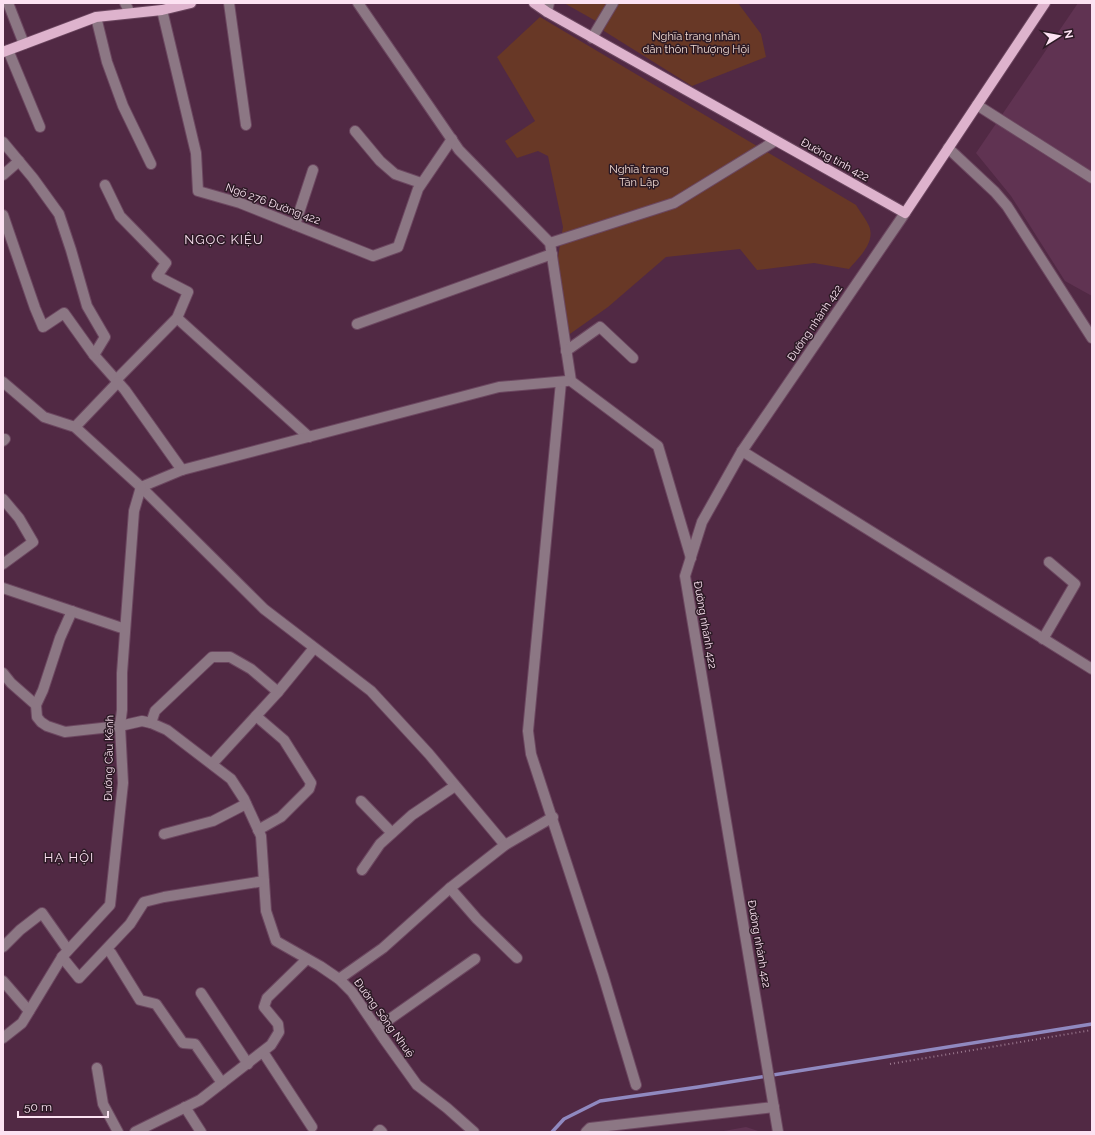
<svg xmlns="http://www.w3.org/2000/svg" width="1095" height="1135" font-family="Raleway,sans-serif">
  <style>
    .built { fill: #603352 }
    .green { fill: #683826 }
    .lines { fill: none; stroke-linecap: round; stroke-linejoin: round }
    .stream { stroke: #9089c0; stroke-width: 3.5 }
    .minor-casing { stroke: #6c4760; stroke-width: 12 }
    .major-casing { stroke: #6c4760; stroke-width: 12 }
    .path { stroke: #9b798f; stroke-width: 2; stroke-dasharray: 1 3; stroke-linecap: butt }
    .minor { stroke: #8c7784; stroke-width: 10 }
    .major { stroke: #deb3cd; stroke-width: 10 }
    .labels { text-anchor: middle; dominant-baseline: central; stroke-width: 3; stroke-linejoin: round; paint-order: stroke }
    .park-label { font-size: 11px; fill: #f2dbd2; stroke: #2c1a25 }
    .street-label { font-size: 11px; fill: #fce2f2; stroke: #2c1a25 }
    .quarter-label { font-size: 13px; letter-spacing: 1px; fill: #fce2f2; stroke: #2c1a25 }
  </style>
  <rect width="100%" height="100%" fill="#512944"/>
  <g class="built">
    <polygon points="1078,3 1092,3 1092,296 1065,281 1011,196 976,153"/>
    <polygon points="746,1127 761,1132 718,1132"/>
  </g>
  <g class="green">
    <polygon points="564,3 738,3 761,34 766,57 692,86 604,31 603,25"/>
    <path d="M540,17L856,205C860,212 866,219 869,226C876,243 858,258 849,269L814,263L757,270L740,249L666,257L608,307L567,336L557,263L563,227L548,156L538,151L517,158L505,141L535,121L497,57Z"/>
  </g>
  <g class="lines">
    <polyline class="stream" points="552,1132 564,1119 600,1101 698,1087 1092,1024"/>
    <g class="minor-casing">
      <g id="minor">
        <polyline points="8,3 24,44"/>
        <polyline points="125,3 130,13"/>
        <polyline points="229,3 246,125"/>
        <polyline points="358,3 459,150 550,243 571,381 658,446 691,558"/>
        <polyline points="162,10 196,153 198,191 240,203 373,256 398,247 418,189 452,139"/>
        <polyline points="547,12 549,3"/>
        <polyline points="96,17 107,62 123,106 151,164"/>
        <polyline points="592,38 613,3"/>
        <polyline points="8,50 40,127"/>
        <polyline points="977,105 1092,178"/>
        <polyline points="355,131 380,161 395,174 421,183"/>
        <polyline points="3,142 33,178 59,214 71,250 87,306 105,337 94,355 125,390 182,470"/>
        <polyline points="948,148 995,192 1007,206 1092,338"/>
        <polyline points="3,175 19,161"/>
        <polyline points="105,185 120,216 166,263 157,276 188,292 177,318 116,380"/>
        <polyline points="3,215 35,308 43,327 64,313 94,355"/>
        <polyline points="295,225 313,170"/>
        <polyline points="550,243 674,203 775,141"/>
        <polyline points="177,318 309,437"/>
        <polyline points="357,324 552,254"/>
        <polyline points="566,351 600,327 633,358"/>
        <polyline points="3,382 44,417 75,427 141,487 264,609 371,691 429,754 505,845"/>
        <polyline points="561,382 528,731 531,754 603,975 636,1085"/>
        <polyline points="75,427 118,382"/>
        <polyline points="3,441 5,439"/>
        <polyline points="742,451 1092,669"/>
        <polyline points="141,487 182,470 499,387 567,381"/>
        <polyline points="3,499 19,518 33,542 3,564"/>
        <polyline points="3,588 125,629"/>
        <polyline points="1043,639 1075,584 1049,562"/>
        <polyline points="3,673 11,683 36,705 37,717 41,722 47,726 65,732 120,726 142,721 151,723 167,730 231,779 244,799 261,836 266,911 276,941 320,966 339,979 352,992 384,1039 417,1085 447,1108 474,1132"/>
        <polyline points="36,705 43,690 60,638 72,611"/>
        <polyline points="256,716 284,740 311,783 309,789 281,817 258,830"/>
        <polyline points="151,723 155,711 212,657 230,657 251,669 278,692"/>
        <polyline points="212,764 278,692 314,648"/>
        <polyline points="361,801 392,833"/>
        <polyline points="164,834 213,821 246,804"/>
        <polyline points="362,870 380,844 412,815 455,786"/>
        <polyline points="450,888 477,919 517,958"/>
        <polyline points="3,947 20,930 42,913 68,950"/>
        <polyline points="111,953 140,1000 156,1004 183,1043 195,1044 222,1083"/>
        <polyline points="62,957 79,978 130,924 144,902 164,897 264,881"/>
        <polyline points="339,979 383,948 450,888 505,845 553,817"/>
        <polyline points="3,981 29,1011"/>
        <polyline points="201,993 248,1064"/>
        <polyline points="377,1028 475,959"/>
        <polyline points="3,1038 22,1023 62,957 110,905 123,783 120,726 122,710 122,673 134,511 141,487"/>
        <polyline points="263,1052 312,1127"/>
        <polyline points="97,1068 103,1104 118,1132"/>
        <polyline points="185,1107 201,1132"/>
        <polyline points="135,1132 200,1100 271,1045 279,1032 278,1024 264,1007 267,998 307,959"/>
        <polyline points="378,1132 380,1130 382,1132"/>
        <polyline points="586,1132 590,1128 774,1107"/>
        <polyline points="778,1132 685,576 702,522 742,451 905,213"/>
      </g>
    </g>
    <g class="major-casing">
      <g id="major">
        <polyline points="534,3 547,12 905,213 1045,3"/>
        <polyline points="3,52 96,17 162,10 191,3"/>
      </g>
    </g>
    <polyline class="path" points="890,1064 1092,1030"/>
    <use href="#minor" class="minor"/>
    <use href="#major" class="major"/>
  </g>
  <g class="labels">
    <g class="park-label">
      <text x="696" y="36">Nghĩa trang nhân<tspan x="696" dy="13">dân thôn Thượng Hội</tspan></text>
      <text x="639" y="169">Nghĩa trang<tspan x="639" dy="13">Tân Lập</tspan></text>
    </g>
    <g class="street-label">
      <text transform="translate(835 160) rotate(29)">Đường tỉnh 422</text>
      <text transform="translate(273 204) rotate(20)">Ngõ 276 Đường 422</text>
      <text transform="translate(815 323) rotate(-56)">Đường nhánh 422</text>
      <text transform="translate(705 625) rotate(80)">Đường nhánh 422</text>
      <text transform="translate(109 758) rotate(-89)">Đường Cầu Kênh</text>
      <text transform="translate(759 944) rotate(80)">Đường nhánh 422</text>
      <text transform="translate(384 1018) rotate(54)">Đường Sông Nhuệ</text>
    </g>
    <g class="quarter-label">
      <text x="224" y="239">NGỌC KIỆU</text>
      <text x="69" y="857">HẠ HỘI</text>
    </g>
  </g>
  <rect width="1095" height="1135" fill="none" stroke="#fce2f2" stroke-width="8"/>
  <g transform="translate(1059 36) rotate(79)" stroke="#2c1a25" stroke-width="3" paint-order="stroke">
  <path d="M0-3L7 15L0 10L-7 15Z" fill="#fce2f2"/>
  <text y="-6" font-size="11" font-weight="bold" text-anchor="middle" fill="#fce2f2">N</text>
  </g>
  <path d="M18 1111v6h90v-6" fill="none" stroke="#fce2f2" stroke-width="2"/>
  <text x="24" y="1111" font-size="12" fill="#fce2f2" stroke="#2c1a25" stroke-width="3" paint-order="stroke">50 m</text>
</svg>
